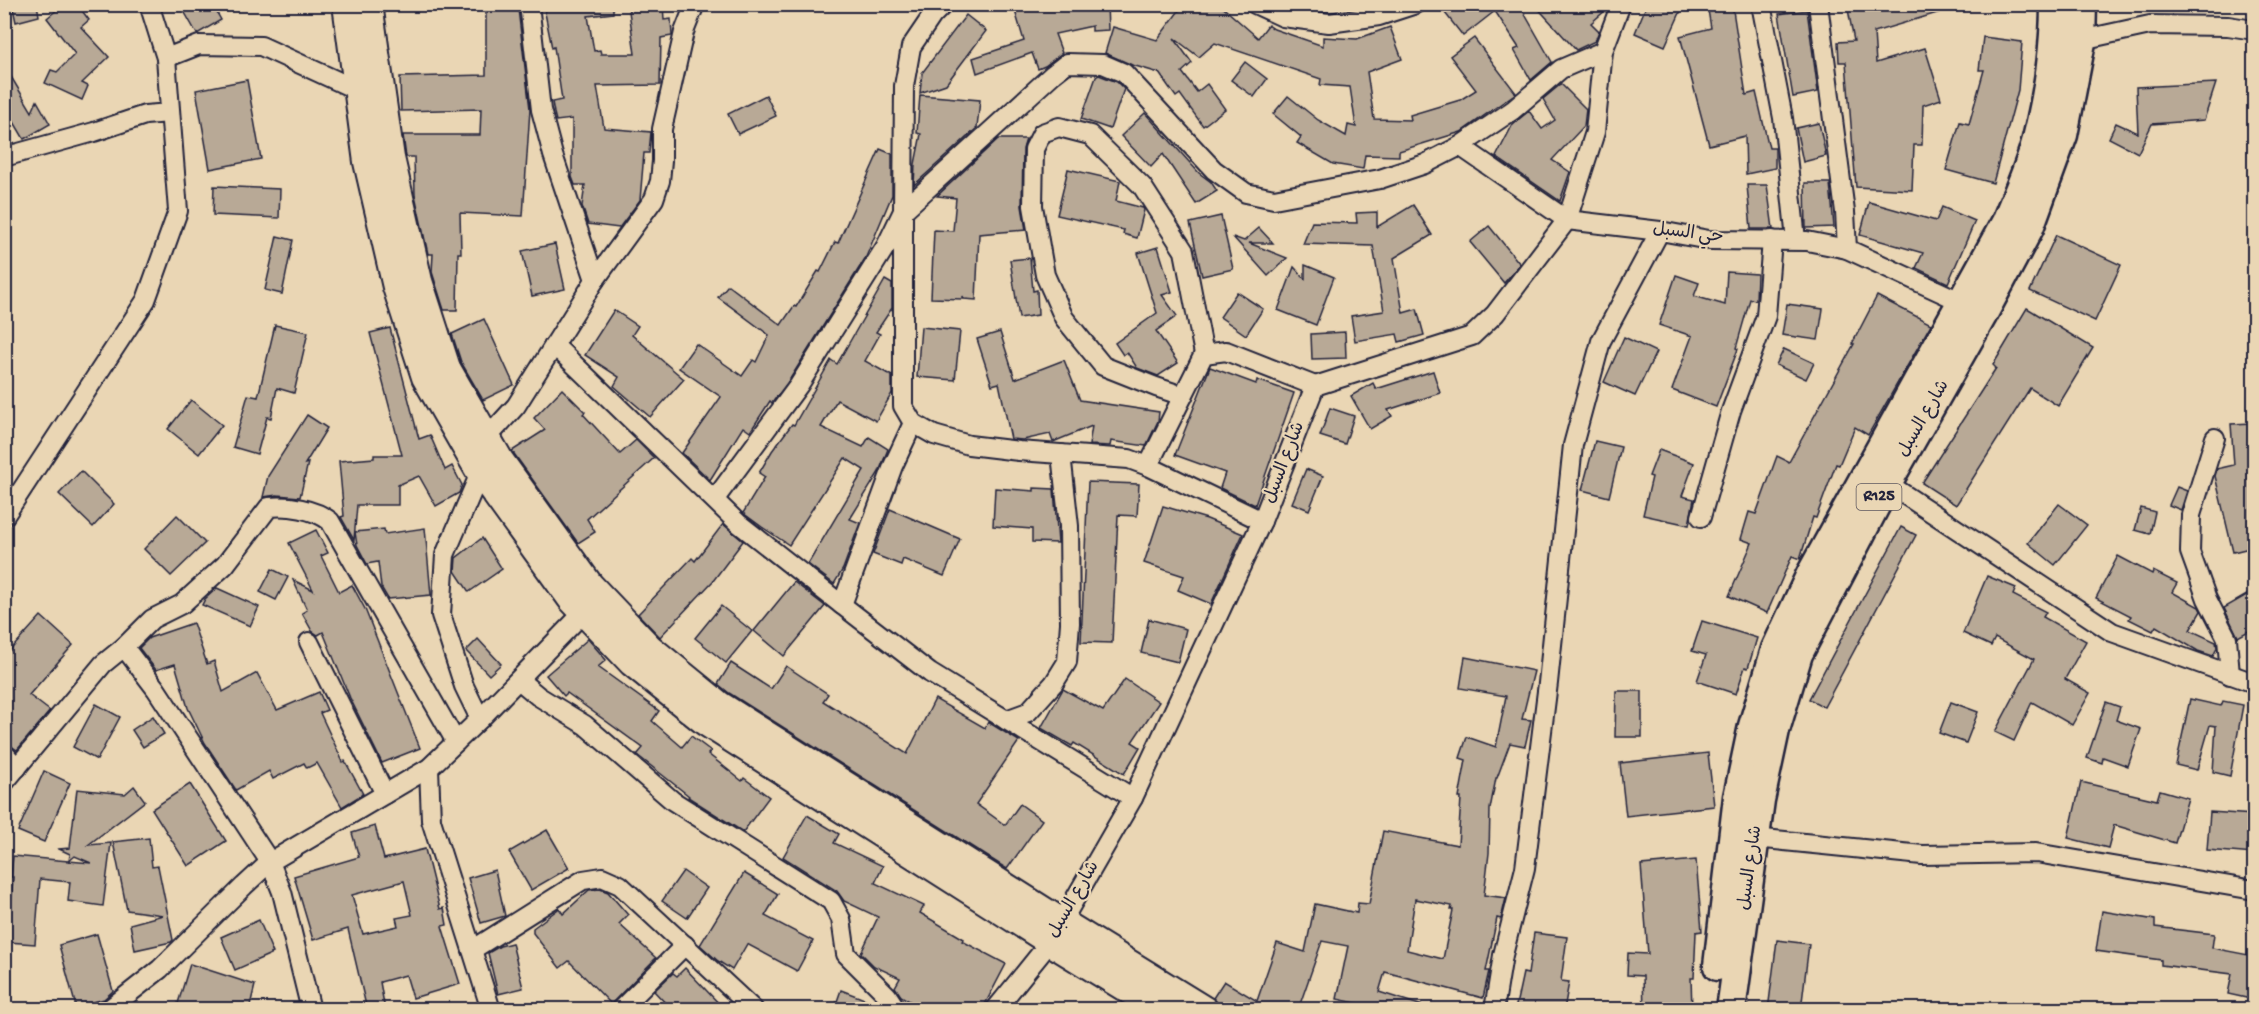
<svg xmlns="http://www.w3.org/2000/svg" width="2259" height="1014" font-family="'Gochi Hand','Playpen Sans Arabic',sans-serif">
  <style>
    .building { fill: #b8a996; stroke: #22223b; stroke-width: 1.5; fill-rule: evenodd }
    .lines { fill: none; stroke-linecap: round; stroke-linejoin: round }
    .street-casing { stroke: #22223b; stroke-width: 22 }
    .secondary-casing { stroke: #22223b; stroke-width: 30 }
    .primary-casing { stroke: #22223b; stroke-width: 33 }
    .street { stroke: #ead6b4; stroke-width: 18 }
    .secondary { stroke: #ead6b4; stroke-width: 26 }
    .primary { stroke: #ead6b4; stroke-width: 28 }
    .labels { text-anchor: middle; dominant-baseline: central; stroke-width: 4.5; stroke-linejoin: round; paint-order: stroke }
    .shield { fill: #ead6b4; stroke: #5e585f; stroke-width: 1.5 }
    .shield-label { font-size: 16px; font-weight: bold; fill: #22223b }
    .street-label { font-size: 18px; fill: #22223b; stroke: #ead6b4 }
  </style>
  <rect width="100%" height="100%" fill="#ead6b4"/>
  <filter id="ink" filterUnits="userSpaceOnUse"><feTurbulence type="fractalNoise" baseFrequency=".0167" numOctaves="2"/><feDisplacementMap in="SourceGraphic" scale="12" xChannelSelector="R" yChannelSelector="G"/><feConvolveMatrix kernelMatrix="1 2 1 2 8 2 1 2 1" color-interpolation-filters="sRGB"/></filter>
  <g filter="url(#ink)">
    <g class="building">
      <polygon points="12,4 37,4 39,16 16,22"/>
      <polygon points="64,4 77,4 89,20 81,27 109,57 82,83 88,86 82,100 45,83 51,70 57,72 75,54 47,18"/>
      <polygon points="180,4 212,4 221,20 197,34"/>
      <polygon points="564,4 613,4 613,13 588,16 594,51 600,50 601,54 635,54 628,4 663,4 664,20 671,19 672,36 661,38 660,85 597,86 604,128 651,132 649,153 644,153 640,200 619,228 588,224 582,206 585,185 575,185 572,177 572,119 556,121 554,113 552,102 562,100 554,47 552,48 544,8"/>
      <polygon points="1013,4 1107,4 1108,30 1092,31 1092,26 1055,34 1062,53 1045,66 1038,69 1032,53 977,73 973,58 1024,41"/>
      <polygon points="1184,4 1219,4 1258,38 1268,25 1274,29 1323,46 1323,37 1357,39 1390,27 1402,59 1367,72 1374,119 1411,120 1410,115 1460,100 1476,90 1450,56 1474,38 1516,93 1461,132 1399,151 1399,156 1365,155 1363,169 1333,164 1297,143 1301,137 1273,114 1288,96 1318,120 1346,136 1348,125 1356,127 1350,87 1320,85 1321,79 1215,43 1199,57 1174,38 1192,63 1182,72 1197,92 1207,84 1225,109 1203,126 1180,94 1176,97 1159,73 1132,65 1105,53 1113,27 1157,40"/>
      <polygon points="1438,4 1519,4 1552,62 1531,80 1514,50 1519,48 1495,11 1463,36"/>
      <polygon points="1534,4 1609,4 1607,9 1591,23 1599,31 1595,41 1576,50"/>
      <polygon points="1647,4 1684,4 1665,46 1635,33"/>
      <polygon points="1707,4 1732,4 1746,95 1756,92 1769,148 1775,148 1775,168 1746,174 1745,136 1709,145 1680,36 1711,28"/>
      <polygon points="1847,4 1954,4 1954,8 1874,32 1876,63 1925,48 1941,99 1923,105 1922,145 1914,145 1912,190 1856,187 1846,62 1839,62 1838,42 1854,41"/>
      <polygon points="518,9 530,109 523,216 460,213 461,253 458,253 457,310 444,310 432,272 433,254 428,254 415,195 414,157 406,157 403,135 480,135 481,109 401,111 400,77 486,75 486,10"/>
      <polygon points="1807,10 1818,92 1793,97 1779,14"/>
      <polygon points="966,15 986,31 946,84 920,93 922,73"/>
      <polygon points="1983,37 2022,42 2018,90 1993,183 1946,170 1960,122 1969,124 1984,70 1979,70"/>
      <polygon points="1245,62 1267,79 1254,97 1231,80"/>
      <polygon points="4,65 32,112 37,101 50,124 24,139 4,105"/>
      <polygon points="1099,75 1117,82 1124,89 1110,129 1081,119 1096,77"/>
      <polygon points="247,80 261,159 210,169 196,90"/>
      <polygon points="2216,83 2204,120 2152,124 2138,153 2109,138 2116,123 2138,133 2136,87"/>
      <polygon points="1561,84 1586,109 1584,126 1552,160 1570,172 1560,201 1496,157 1513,124 1529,111 1542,129 1555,120 1543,99"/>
      <polygon points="766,95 776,116 738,134 728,114"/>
      <polygon points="920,95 980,100 977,128 914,185 915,164 921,134 917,133"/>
      <polygon points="1145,113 1199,173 1211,182 1217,191 1196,204 1163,154 1151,167 1121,136"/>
      <polygon points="1819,123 1826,156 1803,162 1796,128"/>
      <polygon points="998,139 1026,139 1023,149 1022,206 1026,230 979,234 976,300 964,299 963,296 963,299 931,298 934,230 953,231 956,198 937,196"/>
      <polygon points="880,149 892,154 892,195 866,257 790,379 772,403 770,401 750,432 743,427 710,480 682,453 721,397 679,368 696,344 742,376 753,360 756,362 769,335 718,297 728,285 781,325 794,306 796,307 818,271 820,272 835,242 838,243"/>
      <polygon points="1068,169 1120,181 1116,201 1143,208 1144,210 1137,238 1123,234 1124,230 1057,215"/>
      <polygon points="1805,183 1830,183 1834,227 1806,228"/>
      <polygon points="1747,185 1767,185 1773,229 1751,229"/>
      <polygon points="214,186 280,189 279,218 213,215"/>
      <polygon points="1869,202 1936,221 1942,207 1975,221 1948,283 1916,268 1923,253 1860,235"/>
      <polygon points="1413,205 1432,235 1394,258 1403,313 1417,309 1424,335 1399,342 1397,334 1355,341 1351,316 1384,311 1373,246 1303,244 1312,222 1357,223 1356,213 1377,212 1377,227"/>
      <polygon points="1221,216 1233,269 1202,276 1190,223"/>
      <polygon points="1489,226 1520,264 1504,283 1470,242"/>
      <polygon points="1259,228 1273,243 1249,243 1287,258 1268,276 1233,237 1244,241"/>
      <polygon points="2056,235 2121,265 2095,321 2030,291"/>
      <polygon points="277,236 293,240 282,294 265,290"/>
      <polygon points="555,244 565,289 532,296 522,251"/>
      <polygon points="1158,247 1172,292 1162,295 1177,316 1156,331 1178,363 1158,376 1137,368 1127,352 1123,355 1115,343 1157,313 1138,253"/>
      <polygon points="1030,258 1033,291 1037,290 1038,315 1019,318 1010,260"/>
      <polygon points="1305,265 1334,277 1316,325 1278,310 1294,267 1305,279"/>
      <polygon points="1727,272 1757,274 1756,300 1750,299 1736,348 1738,349 1716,407 1672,390 1692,336 1659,325 1676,275 1699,283 1694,296 1725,305"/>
      <polygon points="885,280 892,284 892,308 876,332 880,334 865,361 892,376 892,393 876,421 837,400 821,427 863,447 869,437 888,449 879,472 850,519 860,523 843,569 834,584 808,564 864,470 845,458 789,545 762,527 743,513 765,477 759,473 772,451 792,424 794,425 831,360 837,364"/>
      <polygon points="1237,292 1263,309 1246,335 1220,317"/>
      <polygon points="1877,296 1931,324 1868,435 1855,427 1839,465 1836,464 1816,518 1813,517 1800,559 1792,556 1767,613 1729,596 1752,543 1741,539 1749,512 1756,514 1777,456 1789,462 1854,344 1852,344"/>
      <polygon points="1787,304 1823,309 1818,340 1782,335"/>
      <polygon points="2027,308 2093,348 2058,406 2030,388 1956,505 1922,483 1996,368 1993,365"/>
      <polygon points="614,310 638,326 632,335 684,379 650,417 614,386 619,377 585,355"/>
      <polygon points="484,319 514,385 483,400 461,362 452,334"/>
      <polygon points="275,325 308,332 294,393 277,388 271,418 267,417 257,454 233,447 248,395 258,397"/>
      <polygon points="921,327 960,331 955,380 917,377"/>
      <polygon points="390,328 419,439 430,435 445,470 452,466 462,485 459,493 436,506 419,476 398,485 398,505 357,505 354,540 341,517 344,516 339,461 374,458 374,455 402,455 370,333"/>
      <polygon points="1000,332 1015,379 1064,360 1080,400 1159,412 1158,421 1146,446 1111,441 1110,446 1089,445 1092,426 1053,442 1050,434 1023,440 1011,439 999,383 992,385 977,339"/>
      <polygon points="1345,332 1346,358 1312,359 1311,334"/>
      <polygon points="1624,337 1656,352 1635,396 1604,382"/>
      <polygon points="1784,349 1814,363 1806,379 1776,365"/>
      <polygon points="1210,367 1256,384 1257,380 1294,393 1255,505 1220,488 1225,473 1175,455"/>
      <polygon points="1433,371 1440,393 1388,410 1392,416 1370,429 1351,396 1373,383 1376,389"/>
      <polygon points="562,389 585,412 583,414 620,454 636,440 654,458 587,519 595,532 578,543 512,451 545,430 534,418"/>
      <polygon points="191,400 222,425 199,454 168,429"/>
      <polygon points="1330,408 1354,416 1345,444 1320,436"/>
      <polygon points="307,415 327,428 305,464 308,463 300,497 277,495 263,497 268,476"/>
      <polygon points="2254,423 2254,547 2233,552 2215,476 2217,469 2234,465 2231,424"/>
      <polygon points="1595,441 1621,447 1609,497 1582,490"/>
      <polygon points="1659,450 1694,463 1682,496 1694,499 1689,525 1643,515 1652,477 1649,476"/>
      <polygon points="1306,469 1323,476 1309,510 1292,503"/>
      <polygon points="81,471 114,504 93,527 59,494"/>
      <polygon points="1088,482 1139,484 1137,516 1118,515 1112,643 1081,642"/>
      <polygon points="2177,487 2187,491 2181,510 2169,505"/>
      <polygon points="995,488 1034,491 1034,488 1054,489 1058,543 1032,542 1032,529 993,526"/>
      <polygon points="2059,504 2087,525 2055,565 2028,543"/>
      <polygon points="1163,506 1207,519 1243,534 1211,604 1178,590 1184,576 1144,563"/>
      <polygon points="2141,508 2155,512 2150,534 2135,530"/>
      <polygon points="890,509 960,539 944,576 903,559 901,565 873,554"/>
      <polygon points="177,515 205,543 171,576 144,549"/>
      <polygon points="723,524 743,541 713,581 660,637 638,614 692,558 695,561"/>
      <polygon points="1901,527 1916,535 1824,707 1809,699"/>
      <polygon points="425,528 431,595 388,599 381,587 378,562 367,564 357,545 355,532 384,529 385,534"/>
      <polygon points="316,530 328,553 321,556 339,592 352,585 365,609 420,748 382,763 350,698 323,632 318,635 312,631 302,613 307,610 293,580 313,590 289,543"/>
      <polygon points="482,538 502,569 469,592 455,571 456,558"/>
      <polygon points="2118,556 2152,574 2153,571 2177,583 2172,592 2199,607 2201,611 2190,630 2216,642 2217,648 2213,656 2198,651 2156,626 2153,631 2129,619 2131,616 2096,598"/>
      <polygon points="272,569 288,577 276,600 260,592"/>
      <polygon points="1987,576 2016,588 2013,595 2046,612 2043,617 2086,641 2065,679 2090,693 2072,725 2032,702 2014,741 1995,732 2034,659 1995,638 1991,646 1963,633"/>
      <polygon points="794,582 825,606 784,656 754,631"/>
      <polygon points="217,588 259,607 250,626 202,605 205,599"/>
      <polygon points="2250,593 2254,602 2254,628 2238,637 2224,608"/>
      <polygon points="721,606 752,631 726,663 695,638"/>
      <polygon points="41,616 73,645 29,695 50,711 17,750 4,741 4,657"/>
      <polygon points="1149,619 1186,629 1178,662 1141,653"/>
      <polygon points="1702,621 1757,638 1748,668 1745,667 1736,694 1697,681 1706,655 1692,651"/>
      <polygon points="193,623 207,664 214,661 223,692 257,673 277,710 319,692 327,710 320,713 343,762 345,761 363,794 342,807 317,763 307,768 304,763 273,779 269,771 236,790 205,743 188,708 175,664 156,670 139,648 149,638"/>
      <polygon points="478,639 501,664 489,675 466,651"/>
      <polygon points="588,639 606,660 598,667 659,711 652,721 682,747 691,736 711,751 708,754 742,781 744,778 769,797 743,832 688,797 689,796 637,755 643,748 567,693 564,696 546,675"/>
      <path d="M1465,657L1534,671L1522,719L1531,720L1525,746L1510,743L1497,778H1496L1490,809L1489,853L1484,895L1506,898L1501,919L1497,918L1486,971H1489L1483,998L1385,972L1379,992L1426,1007L1425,1010H1388L1337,999L1348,946L1322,941L1298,1010H1223L1219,1007L1213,998L1224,981L1257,1001L1277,943L1305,952L1315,904L1357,913L1358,903L1369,904L1383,831L1458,845L1461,798H1459L1466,760L1460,758L1467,737L1496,747L1506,696L1460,688ZM1415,899L1452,906L1451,910H1453L1443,959L1407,950Z"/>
      <polygon points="731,663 771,689 786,666 828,694 823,701 907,754 935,699 985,728 988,722 1019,741 976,804 1005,825 1020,804 1042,820 1007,869 729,693 718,684"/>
      <polygon points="1125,679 1159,702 1132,742 1140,747 1124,774 1074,743 1072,746 1041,728 1063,689 1103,711"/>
      <polygon points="1616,691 1642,691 1642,737 1615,737"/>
      <polygon points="2190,699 2221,706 2223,701 2243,705 2230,776 2213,772 2216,726 2210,725 2197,770 2176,765"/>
      <polygon points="1951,702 1978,712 1966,743 1939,733"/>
      <polygon points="2106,702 2120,707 2116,720 2141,729 2128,766 2103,757 2102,763 2087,758"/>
      <polygon points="96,704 120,717 97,760 73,747"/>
      <polygon points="153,716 164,734 143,747 132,730"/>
      <polygon points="1708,753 1714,806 1626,816 1620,763"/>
      <polygon points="44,771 70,783 44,842 18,831"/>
      <polygon points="2081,782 2157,800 2160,790 2188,798 2175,843 2114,825 2108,848 2068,838"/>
      <polygon points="190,784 226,841 188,866 152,809"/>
      <polygon points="134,786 145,801 88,845 111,843 103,906 68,901 70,882 40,879 35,944 8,942 13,877 11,877 13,856 91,863 75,856 69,861 70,854 59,849 70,848 77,789 125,794"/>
      <polygon points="2210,812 2254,815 2254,854 2207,850"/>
      <polygon points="807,815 839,834 834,843 883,866 875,883 924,906 920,913 964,939 962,941 1006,964 982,1010 924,1010 901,996 895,987 900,978 874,966 861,953 878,917 844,901 837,891 783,857"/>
      <path d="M375,826L384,859L425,849L440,909L444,908L447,925L442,926L460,984L413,998L406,975L380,982L385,1010H367L348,929L313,940L294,876L359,857L352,833ZM404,881L412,915L396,918L398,926L363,934L352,895Z"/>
      <polygon points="547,830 569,868 531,890 509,852"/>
      <polygon points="149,838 152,867 158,866 173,940 171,942 135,950 130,924 163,915 127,910 113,842"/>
      <polygon points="1696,860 1702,931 1696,932 1694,978 1691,978 1692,1010 1644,1010 1643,976 1627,975 1628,953 1648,954 1641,865"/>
      <polygon points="495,870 505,916 481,923 468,878"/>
      <polygon points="683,871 707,888 687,918 662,901"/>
      <polygon points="744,873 778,894 765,916 813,941 797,971 747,944 732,970 718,961 700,945"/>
      <polygon points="600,889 608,892 628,915 619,924 656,958 611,1004 569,961 560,968 533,933 533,928 557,910 559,908 563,914 589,890"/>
      <polygon points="2102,911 2155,920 2155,927 2214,934 2212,948 2254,956 2254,978 2251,999 2228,994 2232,974 2161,965 2161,960 2096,951"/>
      <polygon points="259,920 273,953 235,970 221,937"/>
      <polygon points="1534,933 1567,937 1561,981 1569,982 1564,1010 1515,1010 1523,973 1528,974"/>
      <polygon points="97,934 113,991 104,999 76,1007 59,945"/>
      <polygon points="1777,940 1809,944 1801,1010 1768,1010"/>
      <polygon points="512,943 523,988 498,994 488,953 500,946"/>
      <polygon points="190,964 255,985 249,1010 176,1010"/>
      <polygon points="685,968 725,1010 672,1010 654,991 673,973 677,976"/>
      <polygon points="841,990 880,1005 883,1010 834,1010"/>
    </g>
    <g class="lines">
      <g class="street-casing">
        <g id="street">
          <polyline points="529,4 541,110 553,155 595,280"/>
          <polyline points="1255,4 1283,17 1329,23 1379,16 1416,4"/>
          <polyline points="1761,4 1783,118 1796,240"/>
          <polyline points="1818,4 1845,212 1847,249"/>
          <polyline points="2072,42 2150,25 2228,26 2254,30"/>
          <polyline points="166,58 199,45 261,46 357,90"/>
          <polyline points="1460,146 1567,220 1660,231 1709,240 1807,241 1847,249 1962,302"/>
          <polyline points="4,157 94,132 145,115 170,113"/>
          <polyline points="554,345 738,523 842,605 893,466 913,423"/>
          <polyline points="1183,396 1156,387 1103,366 1064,318 1045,275 1033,206 1034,149 1042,133 1059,127 1090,135 1142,186 1184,251 1204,354"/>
          <polyline points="2215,438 2191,515 2190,552 2207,599 2227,638 2230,675"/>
          <polyline points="486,439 516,406 595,280 654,199 660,181 662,161 662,129 684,32 695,4"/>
          <polyline points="1148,466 1204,354 1226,351 1315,386"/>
          <polyline points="480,473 445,555 441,615 464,686 480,719"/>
          <polyline points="1887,483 2112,632 2254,683"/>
          <polyline points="715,499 799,385 886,246 903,211 904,86 911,47 932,16 944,4"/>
          <polyline points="4,517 146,300 178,211 166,58 149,4"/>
          <polyline points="1701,517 1731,411 1766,316 1772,240"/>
          <polyline points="1262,521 1148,466 1129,459 1019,451 969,445 934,435 913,423 903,406 903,211 1053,74 1067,63 1103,64 1124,73 1214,170 1246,193 1274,199 1380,179 1425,164 1460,146 1513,110 1561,69 1603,51"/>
          <polyline points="842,605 930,673 1133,798"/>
          <polyline points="309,642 385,794"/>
          <path d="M124,647L152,619L182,604L225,565L269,507C289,505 314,509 330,521L456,742"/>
          <polyline points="519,680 538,696 585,725 673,801 831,901 841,919 846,954 887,995 897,1010"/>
          <polyline points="1006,720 1028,712 1054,683 1067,662 1070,623 1069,526 1061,454"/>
          <polyline points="4,753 17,768"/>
          <polyline points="429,768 431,820 491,1010"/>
          <polyline points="4,783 103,664 124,647 156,689 270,862 282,892 311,1010"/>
          <polyline points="1755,838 1922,855 2036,853 2254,890"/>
          <polyline points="472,950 583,880 602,877 620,885 754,1010"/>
          <polyline points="108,1010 160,969 244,886 270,862 429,768 480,719 584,612"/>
          <polyline points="620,1010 685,945"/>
          <polyline points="995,1010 1050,942 1133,798 1262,521 1315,386 1472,336 1495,314 1567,220 1595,132 1603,51 1621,4"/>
          <polyline points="1494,1010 1503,955 1525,868 1548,683 1573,445 1601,341 1660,231"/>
        </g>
      </g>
      <g class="secondary-casing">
        <g id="secondary">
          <polyline points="346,4 367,162 396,287 425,377 480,473 571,599 632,663 705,722 1050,942 1161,1010"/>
          <polyline points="369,4 391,158 419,281 447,368 500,460 590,585 649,647 720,705 1062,922 1205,1010"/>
        </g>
      </g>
      <g class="primary-casing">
        <g id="primary">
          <path d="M1718,966L1738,797L1753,726L1776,649L1811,574L2006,222C2017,195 2030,167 2037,139C2048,95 2055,49 2055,4"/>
          <polyline points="1731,1010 1760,800 1775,730 1798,654 1887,483 1983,314 2029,228 2063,135 2081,42 2082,4"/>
        </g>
      </g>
      <use href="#street" class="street"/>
      <use href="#secondary" class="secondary"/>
      <use href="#primary" class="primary"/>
    </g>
  </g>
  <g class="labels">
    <rect class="shield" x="1856.5" y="484" width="45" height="26" rx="4.5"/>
    <g class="shield-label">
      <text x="1879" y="497">R125</text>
    </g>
    <g class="street-label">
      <text transform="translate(1688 234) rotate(7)">حي السبل</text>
      <text transform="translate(1924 419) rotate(-60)">شارع السبل</text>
      <text transform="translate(1285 463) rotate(-69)">شارع السبل</text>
      <text transform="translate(1751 868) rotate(-82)">شارع السبل</text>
      <text transform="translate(1074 900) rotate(-60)">شارع السبل</text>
    </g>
  </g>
  <rect width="2259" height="1014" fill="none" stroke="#ead6b4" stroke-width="24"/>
  <rect x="12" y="12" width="2235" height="990" fill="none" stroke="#22223b" stroke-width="2" filter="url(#ink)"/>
</svg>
